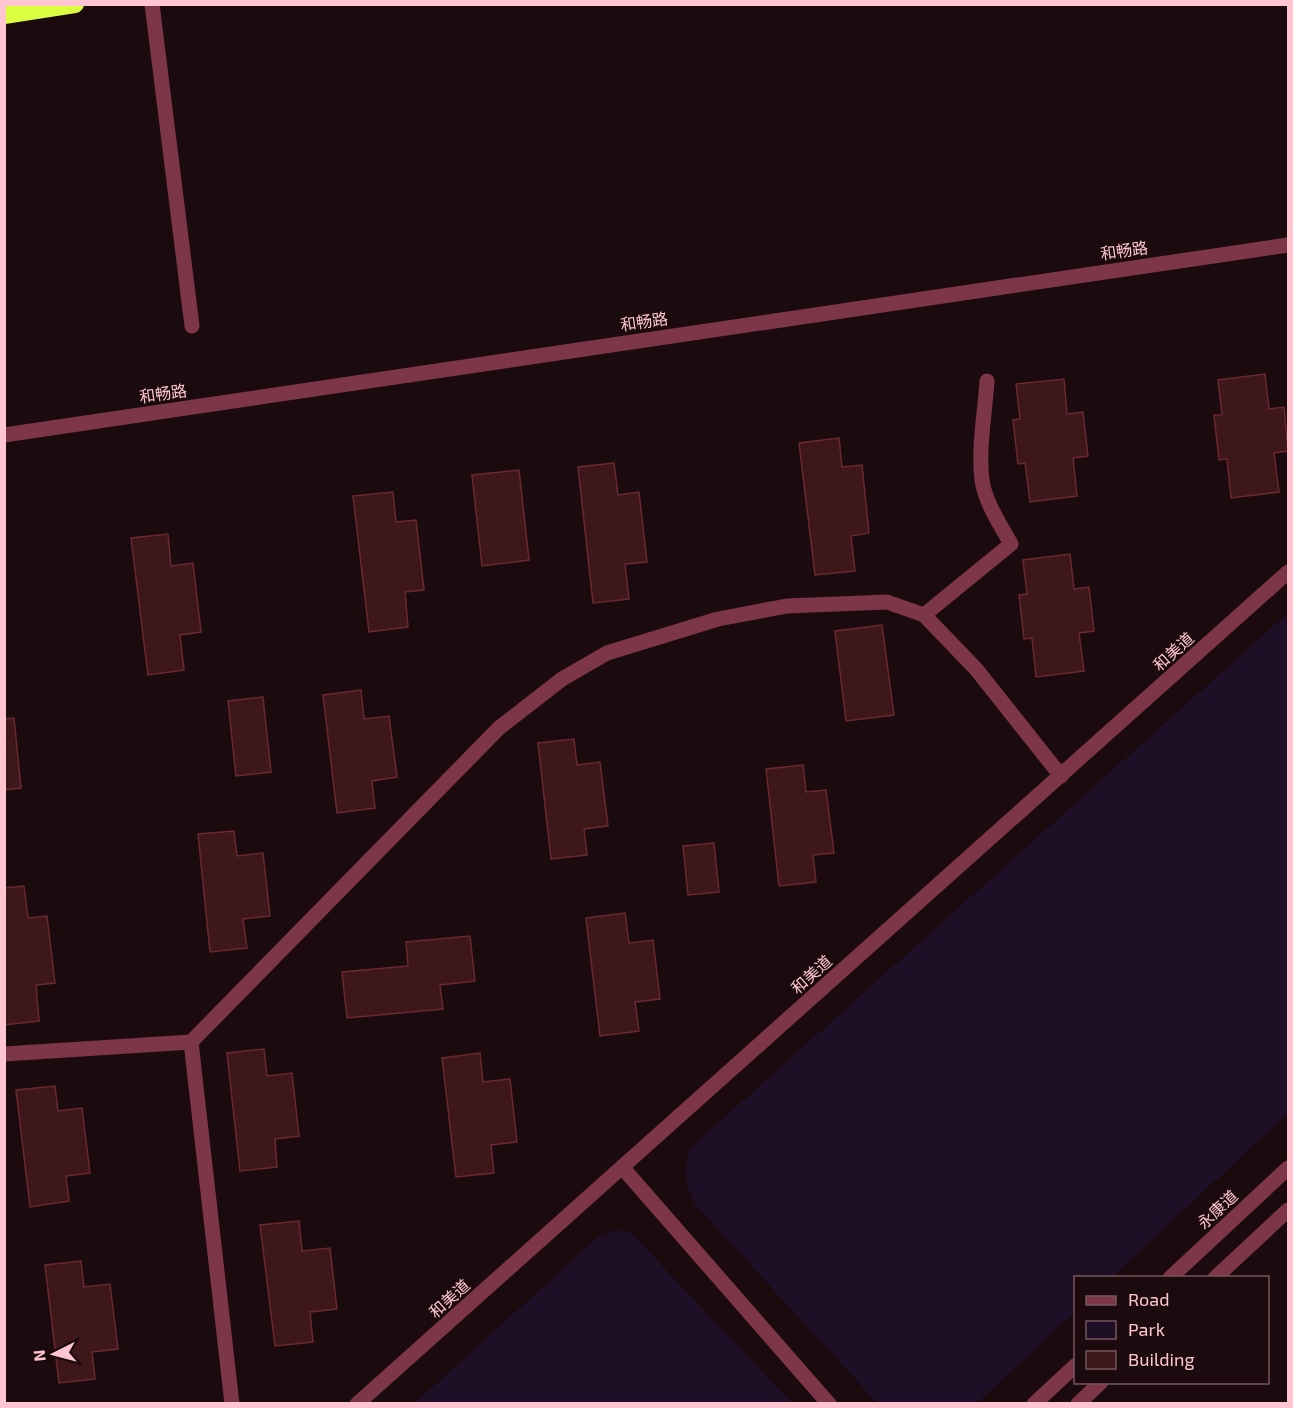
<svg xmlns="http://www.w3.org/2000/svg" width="1293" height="1408" font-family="'Exo 2','Noto Sans SC',sans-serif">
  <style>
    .green { fill: #1e0e26 }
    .building { fill: #3e171b; stroke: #6a2831; stroke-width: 1.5 }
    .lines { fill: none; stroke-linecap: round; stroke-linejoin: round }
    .minor { stroke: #7d3549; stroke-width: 15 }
    .highway { stroke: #daff41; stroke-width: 18 }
    .labels { text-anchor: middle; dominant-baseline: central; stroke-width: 5; stroke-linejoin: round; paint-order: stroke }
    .street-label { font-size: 16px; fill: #ffc6d2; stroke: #1c0b0e }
  </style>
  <rect width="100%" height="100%" fill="#1c0b0e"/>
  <g class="green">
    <path d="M1288,613V1113L1112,1277L1076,1278L1075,1312L977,1403H877L695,1204C685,1185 684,1170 689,1149Z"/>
    <polygon points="616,1230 631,1233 792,1403 415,1403 598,1237"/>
  </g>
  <g class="building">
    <polygon points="1265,374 1269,409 1284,407 1288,451 1274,453 1279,492 1231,498 1227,459 1219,460 1214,415 1222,415 1218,380"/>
    <polygon points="1064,379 1067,414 1083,412 1088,456 1073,458 1077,496 1030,502 1025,463 1018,464 1013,420 1020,419 1016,384"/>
    <polygon points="839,438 842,467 862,465 869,533 851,536 855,571 815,575 799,443"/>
    <polygon points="614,463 618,495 639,492 647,562 625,564 629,599 593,603 578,467"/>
    <polygon points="519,470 529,560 482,566 472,475"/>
    <polygon points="393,492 396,522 416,520 424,590 405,592 408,627 369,632 353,496"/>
    <polygon points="168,534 171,566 193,563 201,632 180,635 184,670 148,675 131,538"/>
    <polygon points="1070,554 1074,589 1089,587 1094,631 1079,633 1084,671 1036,677 1032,638 1024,639 1019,595 1027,594 1023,560"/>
    <polygon points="882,625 894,715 846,721 835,631"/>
    <polygon points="361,690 364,719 389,716 397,777 372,781 375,808 337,813 323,695"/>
    <polygon points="263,697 271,772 236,776 228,701"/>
    <polygon points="14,718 21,788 4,790 4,719"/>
    <polygon points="574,739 577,765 600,762 608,826 584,829 587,855 551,859 538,743"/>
    <polygon points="803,765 806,792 826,790 834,853 813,855 816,882 779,886 766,769"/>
    <polygon points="234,831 237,856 263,853 270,916 243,919 247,948 210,952 198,834"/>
    <polygon points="714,843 719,892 688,895 683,846"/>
    <polygon points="24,886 28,918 47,916 55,983 36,985 39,1021 4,1025 4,888"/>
    <polygon points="625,913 629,943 653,940 660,999 635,1002 639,1031 600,1036 586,918"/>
    <polygon points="470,936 475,981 440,985 443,1009 347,1018 342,972 408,966 406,942"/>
    <polygon points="264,1049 267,1076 292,1073 299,1136 275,1139 277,1167 240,1171 227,1053"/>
    <polygon points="480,1053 483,1082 510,1079 517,1142 491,1145 494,1173 456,1177 442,1058"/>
    <polygon points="55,1086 58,1111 82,1108 90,1173 66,1176 69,1201 30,1207 16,1090"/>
    <polygon points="299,1221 302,1251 330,1248 337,1309 310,1312 313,1342 275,1346 260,1225"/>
    <polygon points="81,1261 84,1287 110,1284 118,1349 92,1352 95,1379 59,1383 45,1265"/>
  </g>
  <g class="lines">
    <g class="minor">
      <polyline points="152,4 192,326"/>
      <polyline points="4,435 1288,245"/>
      <path d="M924,615L1011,544C1000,524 985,502 982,480C978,448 985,413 987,381"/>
      <polyline points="191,1042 232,1404"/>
      <polyline points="4,1054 191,1042 499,728 562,679 607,653 718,619 787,606 887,602 924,615 976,669 1061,776"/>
      <polyline points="622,1167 829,1404"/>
      <polyline points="1170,1278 1288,1168"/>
      <polyline points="1215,1278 1288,1210"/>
      <polyline points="357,1404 1288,572"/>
      <polyline points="1034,1404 1076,1365"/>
      <polyline points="1078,1404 1101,1382"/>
    </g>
    <polyline class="highway" points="4,15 75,4"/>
  </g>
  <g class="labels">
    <g class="street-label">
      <text transform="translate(1124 250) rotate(-8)">和畅路</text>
      <text transform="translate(644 321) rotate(-8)">和畅路</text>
      <text transform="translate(163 393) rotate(-8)">和畅路</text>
      <text transform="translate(1173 651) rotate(-42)">和美道</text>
      <text transform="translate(811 974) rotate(-42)">和美道</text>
      <text transform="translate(1217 1209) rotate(-43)">永康道</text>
      <text transform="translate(449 1298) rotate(-42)">和美道</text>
    </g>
  </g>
  <rect width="1293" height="1408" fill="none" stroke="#ffc6d2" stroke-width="12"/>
  <rect x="1074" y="1276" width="195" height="108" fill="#1c0b0e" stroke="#77565c" stroke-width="1.5"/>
  <rect x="1086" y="1296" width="30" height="9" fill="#7d3549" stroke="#77565c" stroke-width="1.5"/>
  <text x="1128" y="1306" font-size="18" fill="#ffc6d2">Road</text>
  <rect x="1086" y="1321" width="30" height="18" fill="#1e0e26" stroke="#77565c" stroke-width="1.5"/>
  <text x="1128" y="1336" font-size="18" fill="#ffc6d2">Park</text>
  <rect x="1086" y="1351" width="30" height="18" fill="#3e171b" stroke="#77565c" stroke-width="1.5"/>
  <text x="1128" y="1366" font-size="18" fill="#ffc6d2">Building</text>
  <g transform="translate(54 1354) rotate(264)" stroke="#1c0b0e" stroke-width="4.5" paint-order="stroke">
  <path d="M0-4.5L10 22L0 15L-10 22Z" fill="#ffc6d2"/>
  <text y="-9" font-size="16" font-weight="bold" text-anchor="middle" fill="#ffc6d2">N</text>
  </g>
</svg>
